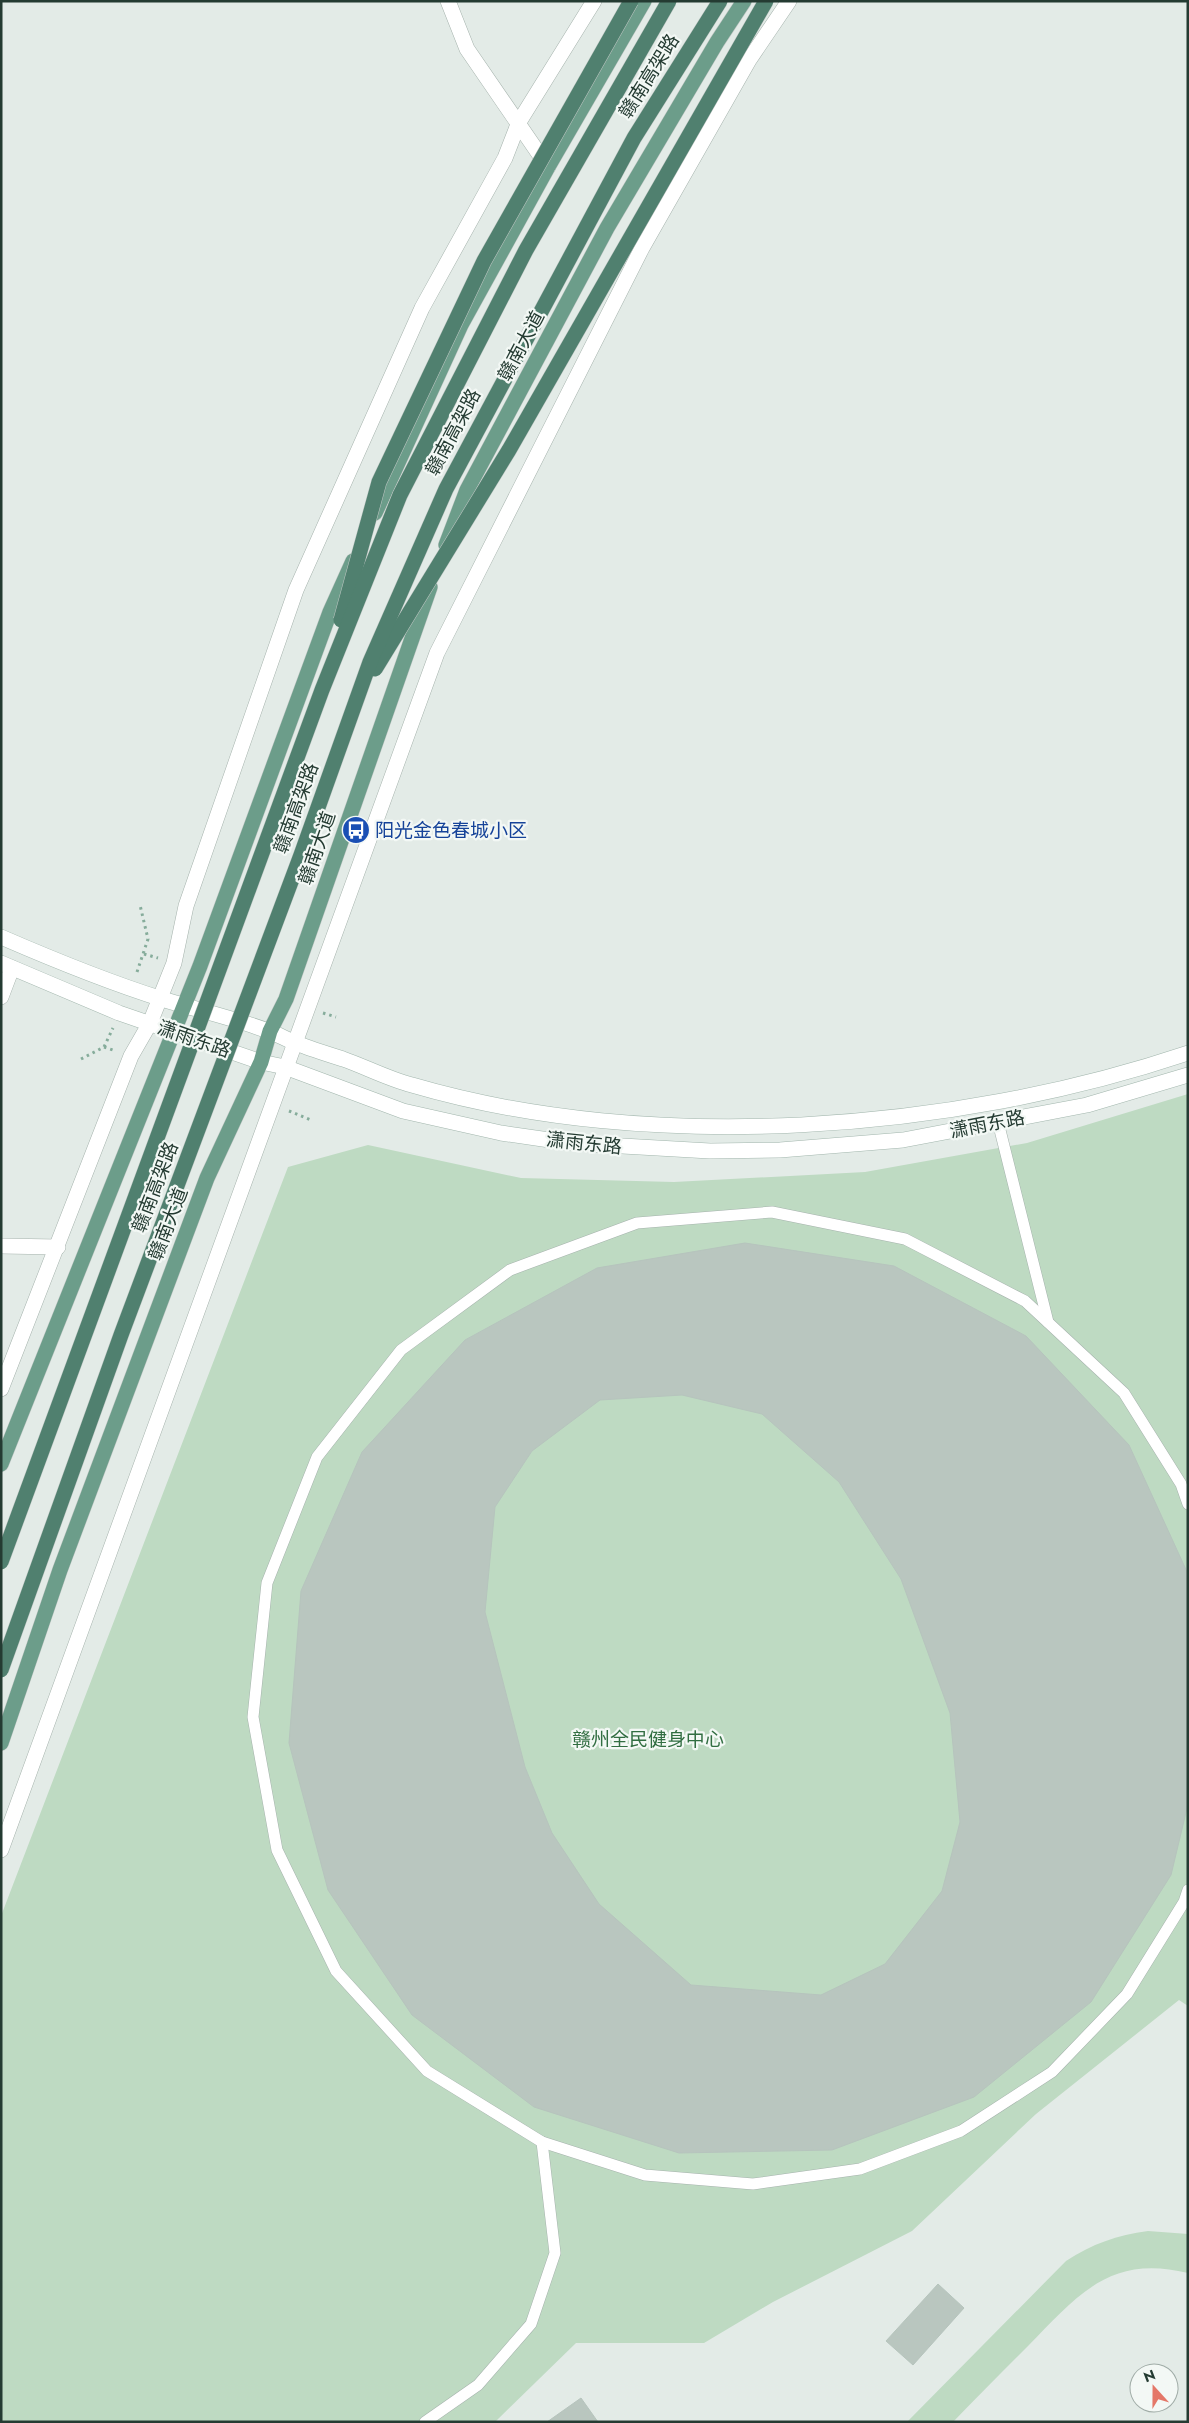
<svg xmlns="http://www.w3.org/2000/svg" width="1189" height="2423" font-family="Jost,'Noto Sans SC',sans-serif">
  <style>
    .green { fill: #bedac2 }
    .building { fill: #b9c6bf; stroke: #b6c4bd; fill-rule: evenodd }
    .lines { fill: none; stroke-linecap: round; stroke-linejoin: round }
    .service-casing { stroke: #a6b3ad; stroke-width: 12 }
    .minor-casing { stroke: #a6b3ad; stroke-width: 16 }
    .tertiary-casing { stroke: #a6b3ad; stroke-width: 16 }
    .secondary-casing { stroke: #a2b6ad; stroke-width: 16 }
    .primary-casing { stroke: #c2c8c6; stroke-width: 16 }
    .path { stroke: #86ac9b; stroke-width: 3; stroke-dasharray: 2.5 4; stroke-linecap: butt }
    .service { stroke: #fff; stroke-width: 11 }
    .minor { stroke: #fff; stroke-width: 15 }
    .tertiary { stroke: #fff; stroke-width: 15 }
    .secondary { stroke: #fff; stroke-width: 15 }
    .primary { stroke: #6c9d8a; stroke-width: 15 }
    .trunk-bridge-casing { stroke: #c2c8c6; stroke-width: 16; stroke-linecap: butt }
    .trunk-bridge { stroke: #50806f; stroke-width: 15 }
    .labels { text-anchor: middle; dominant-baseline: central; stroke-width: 4.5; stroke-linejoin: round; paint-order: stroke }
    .street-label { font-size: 19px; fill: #243b32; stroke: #f3f8f5 }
    .transit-label { font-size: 19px; fill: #164399; stroke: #f3f8f5; text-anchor: start }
    .park-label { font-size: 19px; fill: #326e42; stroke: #f3f8f5 }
  </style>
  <rect width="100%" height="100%" fill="#e3ebe7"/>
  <g class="green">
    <polygon points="1188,1094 1188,2006 1179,2000 1036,2114 912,2231 773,2302 704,2343 576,2343 495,2422 1,2422 1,1916 288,1167 368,1145 521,1178 674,1182 865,1172 1027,1143"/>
    <path d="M1148,2231L1188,2234V2273C1110,2254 1078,2295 1028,2346C1003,2371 978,2396 953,2422H907L1066,2261C1092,2244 1117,2235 1148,2231Z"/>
  </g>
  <g class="building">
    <path d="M745,1243L894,1266L1026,1336L1129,1445L1188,1574V1804L1171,1875L1091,2002L974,2097L832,2150L679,2153L534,2107L412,2015L328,1890L289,1743L301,1591L362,1452L465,1340L597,1268ZM682,1395L762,1414L839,1482L901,1579L950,1713L960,1822L942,1891L885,1964L821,1995L691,1985L599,1904L552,1833L525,1767L485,1612L495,1507L532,1451L600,1400Z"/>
    <polygon points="938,2284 964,2308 913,2365 886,2341"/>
    <polygon points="581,2398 598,2422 547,2422"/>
  </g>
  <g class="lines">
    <g class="service-casing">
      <g id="service">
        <polyline points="998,1122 1048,1322"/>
        <polyline points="1188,1504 1181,1484 1124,1393 1025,1301 905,1239 772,1212 637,1223 510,1270 401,1350 317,1457 267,1583 253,1717 277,1850 336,1971 427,2071 542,2142 645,2175 753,2184 860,2169 961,2131 1052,2072 1127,1994 1184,1902 1188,1890"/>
        <polyline points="425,2422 478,2385 531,2324 555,2253 542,2142"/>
      </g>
    </g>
    <g class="minor-casing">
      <g id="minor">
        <polyline points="1,997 12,968"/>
        <polyline points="1,1246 58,1247"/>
      </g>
    </g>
    <g class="tertiary-casing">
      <g id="tertiary">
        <polyline points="448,1 467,49 548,167"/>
        <polyline points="1,1389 131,1056 150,1023 174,963 186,906 296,590 422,308 505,158 519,122 594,1"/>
        <polyline points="1,1850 437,653 642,248 749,60 789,1"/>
      </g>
    </g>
    <g class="secondary-casing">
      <g id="secondary">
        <path d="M1,937C54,960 108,982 162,999C197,1010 234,1018 268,1031C278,1034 287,1040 296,1043C311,1049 327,1054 343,1059C366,1067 388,1079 412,1085C651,1155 953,1132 1188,1053"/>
        <polyline points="1,963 119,1013 261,1062 285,1067 403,1111 501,1133 570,1143 710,1151 780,1150 903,1140 1087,1105 1188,1075"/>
      </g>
    </g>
    <g class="primary-casing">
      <g id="primary">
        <polyline points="375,513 461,325 548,167 644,1"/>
        <polyline points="446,545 467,490 607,228 717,42 744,1"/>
        <polyline points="1,1464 200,966 330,612 353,561"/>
        <polyline points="1,1743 60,1570 207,1178 261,1062 270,1031 286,999 430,587"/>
      </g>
    </g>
    <g class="path">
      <polyline points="144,954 158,958"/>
      <polyline points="137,972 148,939 140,905"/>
      <polyline points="323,1013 336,1017"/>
      <polyline points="104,1047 116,1051"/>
      <polyline points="81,1059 104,1047 113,1028"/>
      <polyline points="289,1111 311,1120"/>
    </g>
    <use href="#service" class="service"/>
    <use href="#minor" class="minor"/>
    <use href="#tertiary" class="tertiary"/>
    <use href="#secondary" class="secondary"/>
    <use href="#primary" class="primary"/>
    <g class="trunk-bridge-casing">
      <g id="trunk-bridge">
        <polyline points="341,620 379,482 484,261 631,1"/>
        <polyline points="375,669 509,450 766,1"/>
        <polyline points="1,1562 322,690 400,495 526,250 669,1"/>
        <polyline points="1,1670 121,1335 301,855 370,662 446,489 634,138 720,1"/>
      </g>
    </g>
    <use href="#trunk-bridge" class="trunk-bridge"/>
  </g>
  <defs>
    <g id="bus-disc" transform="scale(1.4375)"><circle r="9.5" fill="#1a4fb4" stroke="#f3f8f5"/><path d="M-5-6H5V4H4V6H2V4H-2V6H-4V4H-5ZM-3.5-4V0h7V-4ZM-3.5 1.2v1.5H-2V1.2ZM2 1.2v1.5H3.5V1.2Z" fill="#fff"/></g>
  </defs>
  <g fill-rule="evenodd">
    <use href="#bus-disc" x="356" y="830"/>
  </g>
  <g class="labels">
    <g class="street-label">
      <text transform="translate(649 76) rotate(-58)">赣南高架路</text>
      <text transform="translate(521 346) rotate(-62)">赣南大道</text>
      <text transform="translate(453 432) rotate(-62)">赣南高架路</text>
      <text transform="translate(296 808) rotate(-70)">赣南高架路</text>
      <text transform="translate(317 848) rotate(-71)">赣南大道</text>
      <text transform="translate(194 1039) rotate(19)">潇雨东路</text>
      <text transform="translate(987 1124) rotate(-11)">潇雨东路</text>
      <text transform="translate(584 1143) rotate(6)">潇雨东路</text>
      <text transform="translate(155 1187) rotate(-69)">赣南高架路</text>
      <text transform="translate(168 1224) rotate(-69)">赣南大道</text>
    </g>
    <g class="transit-label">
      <text x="375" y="830">阳光金色春城小区</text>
    </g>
    <g class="park-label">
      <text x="648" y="1739">赣州全民健身中心</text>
    </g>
  </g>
  <rect width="1189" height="2423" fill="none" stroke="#243b32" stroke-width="5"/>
  <g transform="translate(1154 2388) rotate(339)"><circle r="24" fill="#f3f8f5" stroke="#a0aca7"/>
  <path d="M0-4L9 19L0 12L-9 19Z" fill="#e47768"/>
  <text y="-8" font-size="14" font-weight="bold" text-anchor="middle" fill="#243b32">N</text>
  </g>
</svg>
